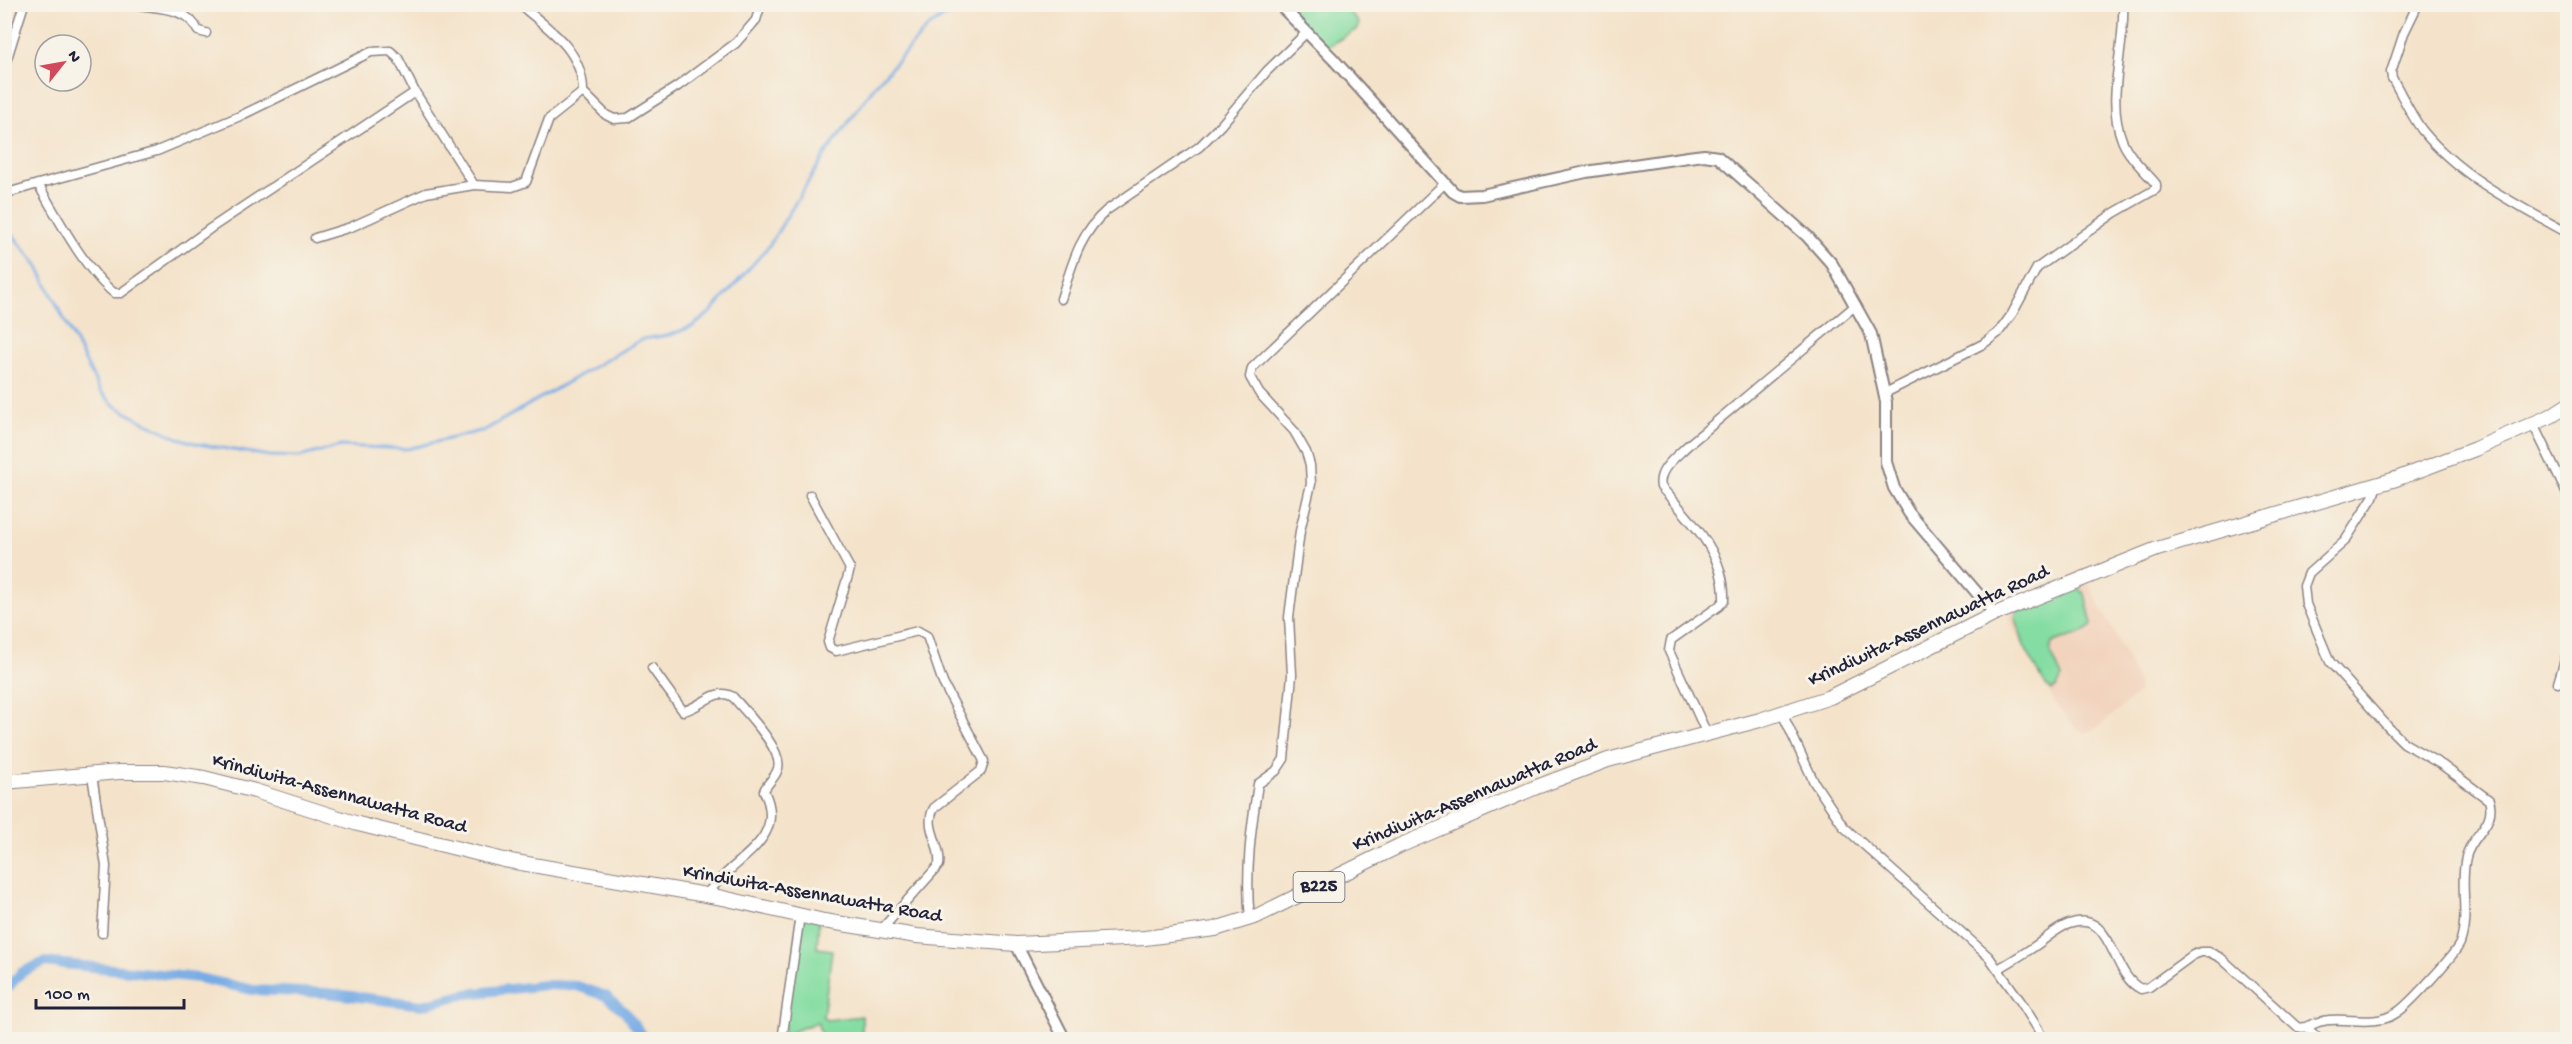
<svg xmlns="http://www.w3.org/2000/svg" width="2572" height="1044" font-family="'Gochi Hand',sans-serif">
  <style>
    .built { fill: #f2d4be }
    .green { fill: #84dda2; stroke: #53806e; stroke-width: 1.5 }
    .lines { fill: none; stroke-linecap: round; stroke-linejoin: round }
    .stream { stroke: #78ace5; stroke-width: 3 }
    .canal { stroke: #78ace5; stroke-width: 10 }
    .minor-casing { stroke: #8b8282; stroke-width: 11 }
    .tertiary-casing { stroke: #8b8282; stroke-width: 14 }
    .primary-casing { stroke: #8b8282; stroke-width: 16 }
    .minor { stroke: #fff; stroke-width: 8 }
    .tertiary { stroke: #fff; stroke-width: 10 }
    .primary { stroke: #fff; stroke-width: 14 }
    .labels { text-anchor: middle; dominant-baseline: central; stroke-width: 6; stroke-linejoin: round; paint-order: stroke }
    .shield { fill: #f7f3e8; stroke: #62616f; stroke-width: 1.5 }
    .shield-label { font-size: 18px; font-weight: bold; fill: #22223b }
    .street-label { font-size: 20px; fill: #22223b; stroke: #f7f3e8 }
  </style>
  <rect width="100%" height="100%" fill="#f7f3e8"/>
  <filter id="ink" filterUnits="userSpaceOnUse"><feTurbulence type="fractalNoise" baseFrequency=".0167" numOctaves="2"/><feDisplacementMap in="SourceGraphic" scale="12" xChannelSelector="R" yChannelSelector="G"/><feConvolveMatrix kernelMatrix="1 2 1 2 8 2 1 2 1" color-interpolation-filters="sRGB"/></filter>
  <filter id="wash" filterUnits="userSpaceOnUse"><feTurbulence type="fractalNoise" baseFrequency=".008" numOctaves="4" result="noise"/><feDisplacementMap in="SourceGraphic" scale="24" xChannelSelector="R" yChannelSelector="G"/><feGaussianBlur stdDeviation="1.35" result="paint"/><feColorMatrix in="noise" values="0 0 0 0 0 0 0 0 0 0 0 0 0 0 0 0 0 1.4 0 .05"/><feComposite in="paint" operator="in"/></filter>
  <g filter="url(#wash)">
    <rect width="100%" height="100%" fill="#f4e3ca"/>
    <polygon class="built" points="2088,583 2125,654 2138,684 2139,692 2100,726 2085,733 2074,727 2057,706 2007,617 2013,609"/>
    <g class="green">
      <polygon points="1282,5 1344,5 1359,23 1357,29 1325,48"/>
      <path d="M2078,587L2085,594L2092,625C2082,638 2065,636 2052,643L2050,651L2062,677L2057,687L2052,690L2046,686L2024,646L2015,616L2019,610Z"/>
      <polygon points="800,915 819,920 817,948 832,950 823,1017 827,1020 862,1016 862,1039 823,1039 817,1022 782,1036"/>
    </g>
    <g class="lines">
      <polyline class="stream" points="4,224 37,265 100,391 115,406 138,419 178,438 198,444 270,456 299,457 341,446 407,449 485,430 642,339 670,335 693,326 711,312 769,246 824,156 877,83 929,26 945,16 987,4"/>
      <polyline class="canal" points="4,992 22,972 45,962 198,978 253,990 327,993 422,1005 467,994 545,985 577,986 606,996 624,1011 646,1040"/>
    </g>
  </g>
  <g filter="url(#ink)">
    <g class="lines">
      <g class="minor-casing">
        <g id="minor">
          <path d="M133,4C156,9 188,6 198,31L206,33"/>
          <path d="M519,4C549,29 583,50 583,92L606,115L614,119L628,118L678,86L736,43L756,20L761,4"/>
          <path d="M2418,4L2404,33L2391,72L2392,78C2402,95 2410,114 2422,130C2459,176 2517,205 2568,233"/>
          <polyline points="4,68 24,4"/>
          <polyline points="38,184 157,151 240,116 371,52 390,51 398,58 415,92 474,185 512,187 526,182 549,119 583,92"/>
          <path d="M4,194L38,184C57,217 85,270 114,293H121L211,228L415,92"/>
          <polyline points="315,238 351,227 426,193 474,185"/>
          <path d="M1061,299C1072,265 1079,234 1107,210L1199,147L1221,125L1267,71L1306,33"/>
          <path d="M1885,393L1983,344L1998,333L2012,314L2037,268L2114,213L2156,189V184C2145,171 2128,156 2122,140C2105,98 2126,48 2123,4"/>
          <polyline points="2533,424 2568,496"/>
          <path d="M810,495L850,569L828,642L830,648L836,651L918,631L927,636L943,683L984,761L981,771L934,808C923,827 942,844 939,865L881,930"/>
          <path d="M652,668L683,711C701,708 715,686 733,697C745,711 787,753 777,771C774,779 767,783 764,791C782,828 757,846 732,868C722,877 714,886 705,895"/>
          <polyline points="2558,683 2568,650"/>
          <polyline points="1782,713 1814,782 1844,827 1989,957 2021,1002 2038,1029 2042,1040"/>
          <path d="M1707,734L1669,651L1671,640L1719,606L1724,600C1726,553 1689,519 1661,487C1657,470 1676,457 1687,446L1856,305"/>
          <polyline points="92,775 106,866 102,933"/>
          <path d="M1250,919C1245,874 1251,828 1258,784L1276,771L1284,759L1292,675L1289,617L1300,531L1311,484L1310,465L1306,452L1294,431L1259,393L1250,377L1252,368L1445,183"/>
          <path d="M1998,969C2012,961 2025,953 2038,944C2048,937 2057,928 2069,924C2114,908 2110,975 2141,989L2149,987L2193,955L2201,952H2209L2221,958L2297,1027C2307,1030 2313,1022 2323,1021C2342,1017 2363,1024 2382,1019C2387,1018 2395,1014 2399,1011C2410,1003 2455,955 2460,943C2470,915 2459,885 2466,857C2471,835 2497,824 2489,800L2442,765L2404,743L2388,727L2330,662L2306,604L2304,586L2309,573L2345,541L2373,497L2377,485"/>
          <polyline points="2307,1027 2319,1040"/>
          <polyline points="782,1040 800,915"/>
        </g>
      </g>
      <g class="tertiary-casing">
        <g id="tertiary">
          <polyline points="1279,4 1334,60 1453,192 1460,196 1482,195 1586,172 1688,157 1704,155 1718,157 1807,236 1832,264 1871,334 1886,402 1886,462 1894,488 1909,513 1995,614"/>
          <polyline points="1016,944 1065,1040"/>
        </g>
      </g>
      <g class="primary-casing">
        <polyline id="primary" points="4,782 119,772 164,772 204,778 255,791 358,824 504,860 723,898 824,921 917,936 1016,944 1145,938 1215,929 1257,916 1399,846 1534,788 1608,760 1760,720 1830,697 1995,614 2157,549 2396,479 2475,449 2551,416 2568,405"/>
      </g>
      <use href="#minor" class="minor"/>
      <use href="#tertiary" class="tertiary"/>
      <use href="#primary" class="primary"/>
    </g>
  </g>
  <g class="labels">
    <rect class="shield" x="1293.5" y="872" width="51" height="30" rx="4.5"/>
    <g class="shield-label">
      <text x="1319" y="887">B225</text>
    </g>
    <g class="street-label">
      <text transform="translate(1929 627) rotate(-25)">Krindiwita-Assennawatta Road</text>
      <text transform="translate(339 795) rotate(15)">Krindiwita-Assennawatta Road</text>
      <text transform="translate(1475 796) rotate(-23)">Krindiwita-Assennawatta Road</text>
      <text transform="translate(812 895) rotate(10)">Krindiwita-Assennawatta Road</text>
    </g>
  </g>
  <rect width="2572" height="1044" fill="none" stroke="#f7f3e8" stroke-width="24"/>
  <g transform="translate(63 63) rotate(59)"><circle r="28" fill="#f7f3e8" stroke="#a29fa3" stroke-width="1.5"/>
  <path d="M0-4.5L10 22L0 15L-10 22Z" fill="#d1495b"/>
  <text y="-9" font-size="16" font-weight="bold" text-anchor="middle" fill="#22223b">N</text>
  </g>
  <path d="M36 999v9h148v-9" fill="none" stroke="#22223b" stroke-width="3"/>
  <text x="45" y="999" font-size="18" fill="#22223b" stroke="#f7f3e8" stroke-width="4.5" paint-order="stroke">100 m</text>
</svg>
